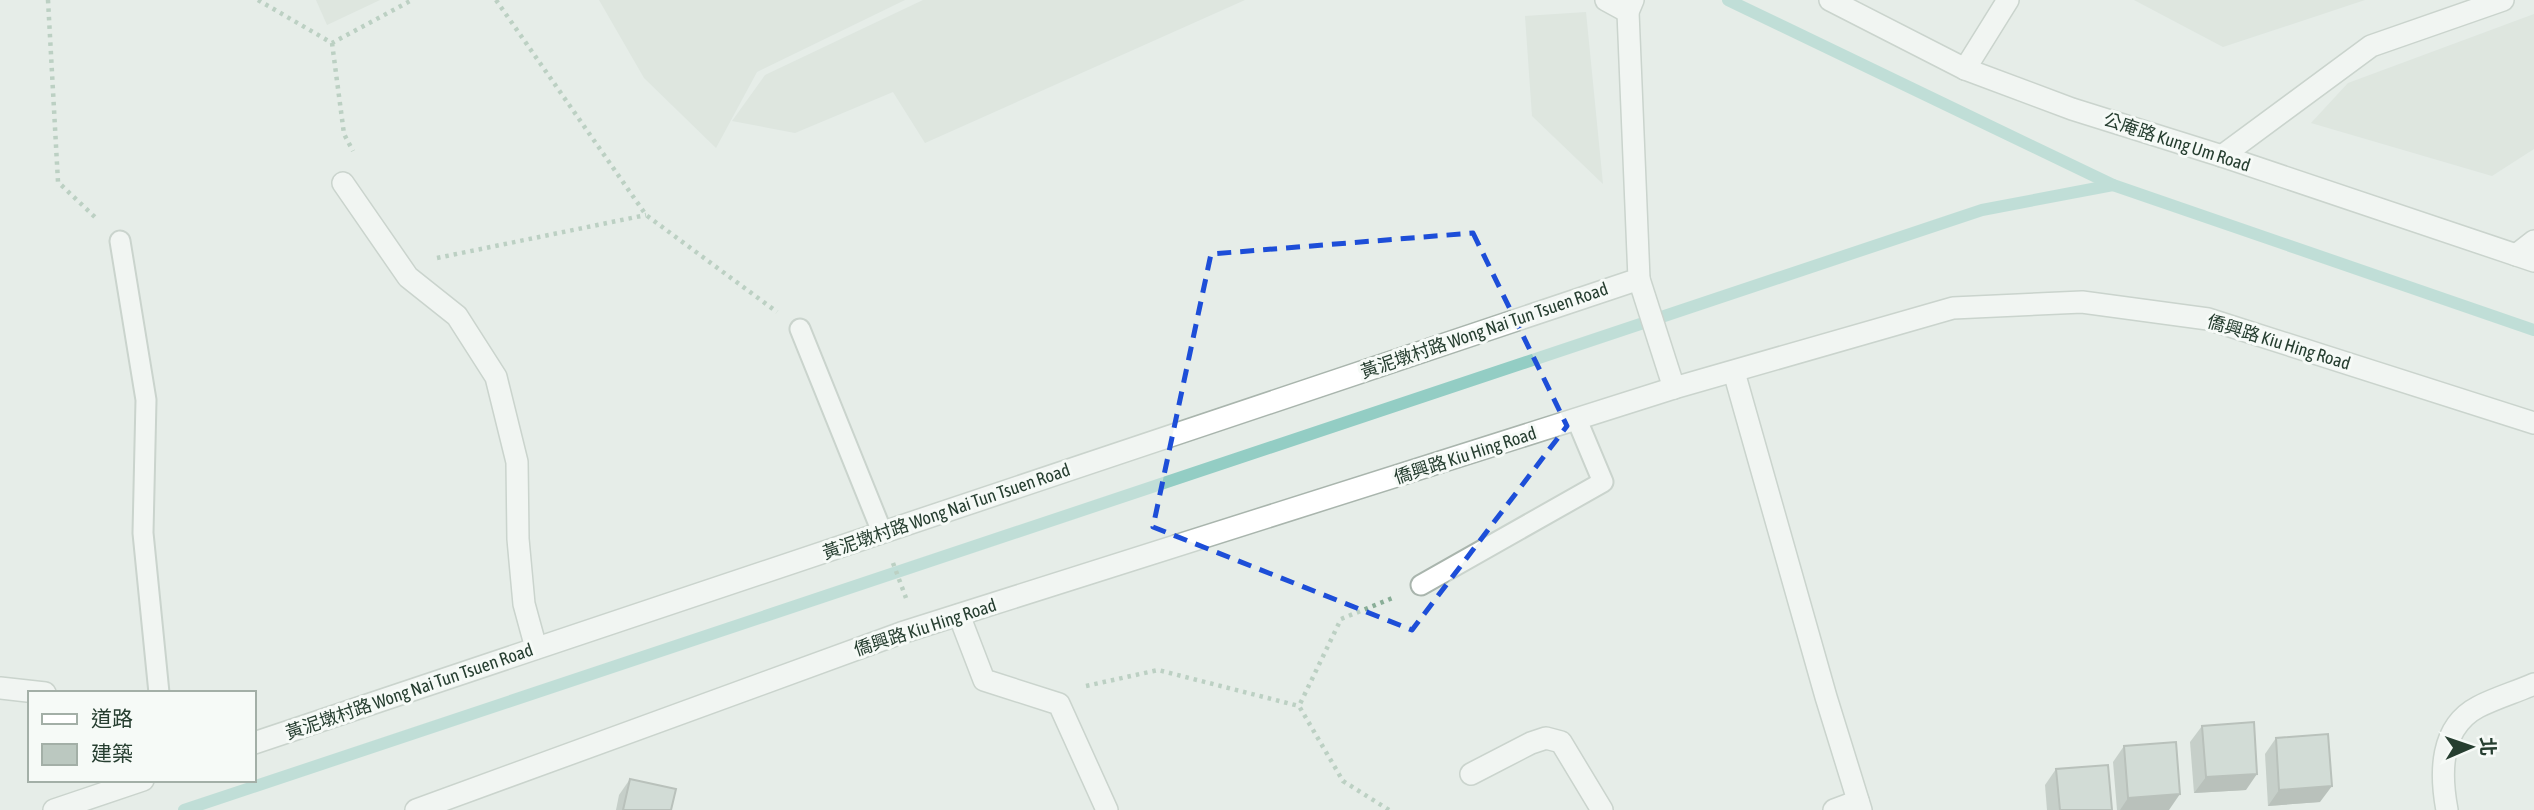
<svg xmlns="http://www.w3.org/2000/svg" width="2534" height="810" font-family="'Asap Condensed','Noto Sans TC',sans-serif">
  <style>
    .built { fill: #d4ddd6 }
    .lines { fill: none; stroke-linecap: round; stroke-linejoin: round }
    .stream { stroke: #93cdc4; stroke-width: 12 }
    .service-casing { stroke: #a9b5ad; stroke-width: 23 }
    .minor-casing { stroke: #a9b5ad; stroke-width: 24 }
    .tertiary-casing { stroke: #a9b5ad; stroke-width: 24 }
    .path { stroke: #89ae97; stroke-width: 4.5; stroke-dasharray: 3.5 5; stroke-linecap: butt }
    .service { stroke: #fff; stroke-width: 19 }
    .minor { stroke: #fff; stroke-width: 21 }
    .tertiary { stroke: #fff; stroke-width: 21 }
    .wall { fill: #a1aca5 }
    .shaded-wall { fill: #838c86 }
    .building { fill: #bbc8c0; stroke: #838c86; stroke-width: 2 }
    .marked { fill: none; stroke: #1d4ed8; stroke-width: 5; stroke-dasharray: 14 9; stroke-linejoin: round }
    .labels { text-anchor: middle; dominant-baseline: central; stroke-width: 6; stroke-linejoin: round; paint-order: stroke }
    .street-label { font-size: 18px; fill: #263e30; stroke: #f6faf7 }
  </style>
  <rect width="100%" height="100%" fill="#e6ede8"/>
  <g class="built">
    <polygon points="316,0 380,0 327,25"/>
    <polygon points="599,0 905,0 757,72 716,148 644,78"/>
    <polygon points="923,0 1245,0 925,143 893,92 795,133 732,121 765,75"/>
    <polygon points="2134,0 2365,0 2223,47"/>
    <polygon points="1586,12 1603,184 1532,116 1525,16"/>
    <polygon points="2534,14 2534,149 2492,176 2311,123 2348,83"/>
  </g>
  <g class="lines">
    <g class="stream">
      <polyline points="1728,0 2113,185 2534,330"/>
      <polyline points="184,810 1982,210 2113,185"/>
    </g>
    <g class="service-casing">
      <g id="service">
        <polyline points="120,241 146,400 143,533 159,693"/>
        <polyline points="800,329 882,532"/>
        <polyline points="1421,585 1603,482 1577,420"/>
      </g>
    </g>
    <g class="minor-casing">
      <g id="minor">
        <polyline points="1606,0 1628,12"/>
        <polyline points="1965,69 2008,0"/>
        <polyline points="2222,156 2371,46 2503,0"/>
        <polyline points="343,183 408,277 457,316 496,377 517,462 518,539 524,604 536,648"/>
        <polyline points="2516,255 2534,241"/>
        <polyline points="1639,279 1674,388"/>
        <polyline points="1734,372 1826,697 1861,810"/>
        <polyline points="959,615 984,680 1059,704 1107,810"/>
        <polyline points="0,688 45,693"/>
        <polyline points="254,743 1639,279 1628,12 1633,0"/>
        <polyline points="1471,774 1531,743 1546,738 1561,742 1602,810"/>
        <polyline points="54,810 143,780"/>
        <polyline points="416,810 901,633 1674,388 1953,308 2082,302 2208,319 2534,423"/>
        <polyline points="1834,810 1858,801"/>
        <path d="M2447,810C2440,773 2440,727 2478,707C2495,698 2516,692 2534,684"/>
      </g>
    </g>
    <g class="tertiary-casing">
      <polyline id="tertiary" points="1830,0 1965,69 2072,109 2222,156 2534,261"/>
    </g>
    <g class="path">
      <polyline points="48,0 58,182 98,220"/>
      <polyline points="258,0 332,43 412,0"/>
      <polyline points="496,0 646,215 777,312"/>
      <polyline points="332,43 344,134 353,151"/>
      <polyline points="437,258 646,215"/>
      <polyline points="893,563 906,598"/>
      <polyline points="1086,686 1158,670 1299,706"/>
      <polyline points="1389,810 1343,781 1299,706 1341,619 1395,597"/>
    </g>
    <use href="#service" class="service"/>
    <use href="#minor" class="minor"/>
    <use href="#tertiary" class="tertiary"/>
  </g>
  <g class="wall">
    <polygon points="2202,726 2246,790 2194,793 2190,742"/>
    <polygon points="2276,738 2320,802 2268,806 2265,754"/>
    <polygon points="2124,746 2169,810 2117,810 2113,762"/>
    <polygon points="2056,769 2112,810 2047,810 2045,785"/>
    <polygon points="630,779 671,810 616,810 619,795"/>
  </g>
  <g class="shaded-wall">
    <polygon points="2257,774 2246,790 2194,793 2206,777"/>
    <polygon points="2332,786 2320,802 2268,806 2279,790"/>
    <polygon points="2180,794 2169,810 2120,810 2128,798"/>
  </g>
  <g class="building">
    <polygon points="2254,722 2257,774 2206,777 2202,726"/>
    <polygon points="2328,734 2332,786 2279,790 2276,738"/>
    <polygon points="2176,742 2180,794 2128,798 2124,746"/>
    <polygon points="2108,765 2112,810 2060,810 2056,769"/>
    <polygon points="630,779 676,789 671,810 623,810"/>
  </g>
  <path d="M0 0H2534V810H0ZM1473,233L1567,426L1412,630L1153,527L1211,254Z" fill="#e6ede8" fill-opacity=".55" fill-rule="evenodd"/>
  <path class="marked" d="M1473,233L1567,426L1412,630L1153,527L1211,254Z"/>
  <g class="labels">
    <g class="street-label">
      <text transform="translate(2177 142) rotate(18)">公庵路 Kung Um Road</text>
      <text transform="translate(1484 330) rotate(-19)">黃泥墩村路 Wong Nai Tun Tsuen Road</text>
      <text transform="translate(2279 342) rotate(17)">僑興路 Kiu Hing Road</text>
      <text transform="translate(1465 455) rotate(-18)">僑興路 Kiu Hing Road</text>
      <text transform="translate(946 511) rotate(-19)">黃泥墩村路 Wong Nai Tun Tsuen Road</text>
      <text transform="translate(925 627) rotate(-18)">僑興路 Kiu Hing Road</text>
      <text transform="translate(409 691) rotate(-19)">黃泥墩村路 Wong Nai Tun Tsuen Road</text>
    </g>
  </g>
  <rect x="28" y="691" width="228" height="91" fill="#f6faf7" stroke="#a3afa7" stroke-width="2"/>
  <rect x="42" y="714" width="35" height="10" fill="#ffffff" stroke="#a3afa7" stroke-width="2"/>
  <text x="91" y="726" font-size="21" fill="#263e30">道路</text>
  <rect x="42" y="744" width="35" height="21" fill="#bbc8c0" stroke="#a3afa7" stroke-width="2"/>
  <text x="91" y="761" font-size="21" fill="#263e30">建築</text>
  <g transform="translate(2471 747) rotate(88)" stroke="#f6faf7" stroke-width="5" paint-order="stroke">
  <path d="M0-5L12 26L0 18L-12 26Z" fill="#263e30"/>
  <text y="-10" font-size="19" font-weight="bold" text-anchor="middle" fill="#263e30">北</text>
  </g>
</svg>
